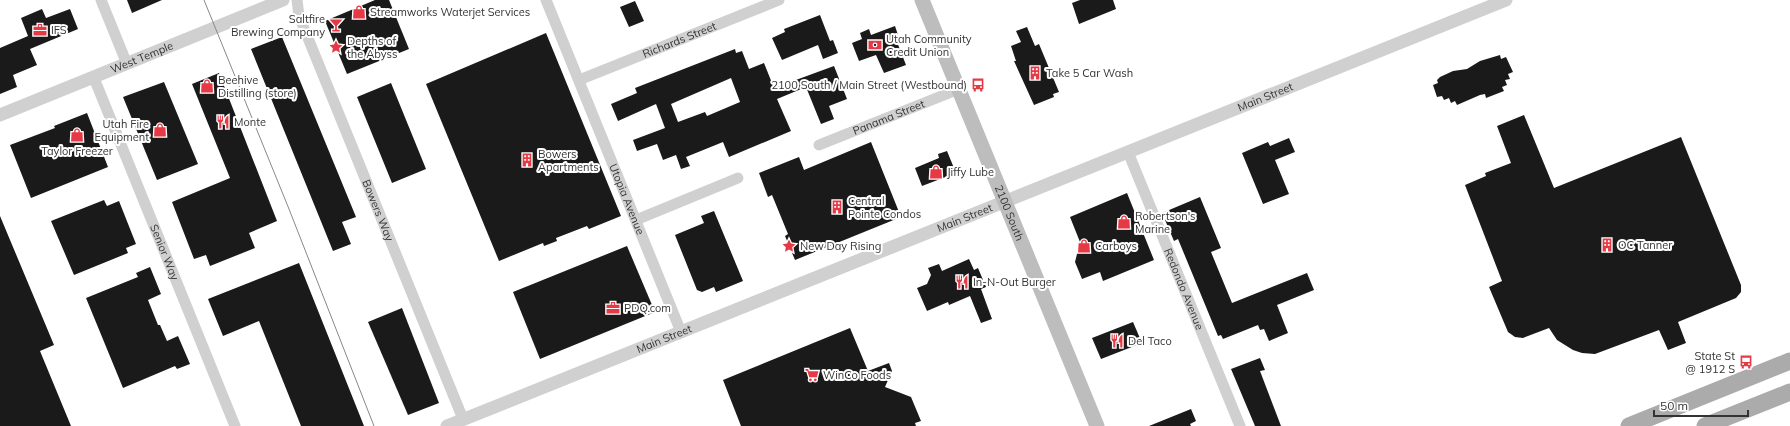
<svg xmlns="http://www.w3.org/2000/svg" width="1790" height="426" font-family="Mulish,sans-serif">
  <style>
    .building { fill: #1a1a1a; fill-rule: evenodd }
    .lines { fill: none; stroke-linecap: round; stroke-linejoin: round }
    .minor { stroke: #d0d0d0; stroke-width: 11 }
    .tertiary { stroke: #d0d0d0; stroke-width: 13 }
    .secondary { stroke: #bdbdbd; stroke-width: 15 }
    .primary { stroke: #ababab; stroke-width: 17 }
    .tram { stroke: #888; stroke-width: 1 }
    .labels { text-anchor: middle; dominant-baseline: central; stroke-width: 4; stroke-linejoin: round; paint-order: stroke }
    .poi-label { font-size: 11px; fill: #333; stroke: #fff; text-anchor: start }
    .street-label { font-size: 11px; fill: #333; stroke: #fff }
  </style>
  <rect width="100%" height="100%" fill="#fff"/>
  <g class="building">
    <polygon points="127,0 162,0 132,13"/>
    <polygon points="375,0 389,0 409,49 347,74 325,21"/>
    <polygon points="1080,0 1113,0 1116,9 1079,24 1072,3"/>
    <polygon points="635,1 644,21 629,27 620,7"/>
    <polygon points="42,9 46,18 70,9 78,29 30,49 37,65 13,75 17,87 0,94 0,48 28,36 21,18"/>
    <polygon points="820,15 830,41 833,40 838,53 823,59 818,45 782,60 772,38 785,32 784,29"/>
    <polygon points="895,26 900,41 897,42 906,65 884,73 876,55 859,61 852,43 862,39 860,33 869,29 871,35"/>
    <polygon points="1027,27 1035,46 1039,44 1059,92 1053,94 1054,97 1034,105 1014,61 1016,61 1011,46 1021,42 1016,31"/>
    <polygon points="546,33 621,216 589,229 587,226 556,238 557,241 544,246 543,243 499,261 426,84"/>
    <polygon points="282,37 356,217 342,222 351,244 333,251 251,49"/>
    <path d="M735,49L736,53L742,51L749,69L764,63L774,88L834,66L847,99L829,106L834,119L821,124L806,87L777,99L791,131L729,157L723,142L686,157L690,166L681,169L676,155L663,160L657,144L637,151L633,140L665,128L656,104L618,121L611,104L637,93L635,88ZM731,78L740,102L707,116L705,112L678,122L671,104Z"/>
    <polygon points="1500,55 1501,59 1506,57 1513,72 1508,74 1510,79 1505,80 1507,85 1502,87 1504,91 1486,98 1485,94 1480,95 1457,105 1455,101 1451,103 1449,98 1444,100 1442,96 1437,97 1433,85 1438,83 1437,80 1440,77 1453,71 1467,69 1480,61"/>
    <polygon points="219,73 277,221 249,233 255,248 210,266 206,255 194,259 172,202 230,178 192,84"/>
    <polygon points="164,82 198,164 157,180 123,97"/>
    <polygon points="391,83 426,169 392,183 357,97"/>
    <polygon points="87,113 108,167 31,198 10,145 55,128 54,126"/>
    <polygon points="1524,115 1554,188 1681,137 1741,285 1741,292 1736,298 1678,322 1686,343 1668,350 1659,330 1595,354 1582,353 1573,350 1557,340 1549,328 1523,338 1515,337 1508,332 1489,287 1502,281 1465,185 1486,176 1485,173 1511,163 1497,126"/>
    <polygon points="1289,138 1295,152 1275,160 1289,194 1263,204 1242,153 1268,142 1270,146"/>
    <polygon points="871,142 901,217 795,260 785,236 788,234 772,195 768,197 759,173 799,157 804,170"/>
    <polygon points="947,151 956,173 922,186 915,168 939,158 938,154"/>
    <polygon points="1127,193 1154,260 1103,281 1100,272 1082,279 1075,262 1080,242 1070,217"/>
    <polygon points="1200,197 1221,248 1211,252 1232,303 1307,273 1314,290 1277,305 1288,333 1269,341 1264,329 1260,330 1258,325 1223,339 1221,335 1218,336 1178,239 1174,241 1162,213"/>
    <polygon points="104,200 107,206 119,201 136,244 126,248 128,253 74,275 51,221"/>
    <polygon points="714,211 743,281 716,292 714,287 702,292 697,290 675,235 704,223 701,216"/>
    <polygon points="0,216 54,345 40,351 71,426 0,426"/>
    <polygon points="627,246 655,312 540,359 513,292"/>
    <polygon points="969,259 974,270 978,268 986,287 981,289 992,319 981,323 970,296 949,305 948,302 927,311 917,288 927,284 931,275 928,268 939,264 942,271"/>
    <polygon points="299,263 364,426 301,426 259,321 223,336 208,299"/>
    <polygon points="150,267 161,294 148,300 158,325 160,325 167,341 178,336 190,364 177,369 175,366 123,388 86,298 138,277 136,273"/>
    <polygon points="402,308 439,403 408,415 368,322"/>
    <polygon points="1133,322 1142,343 1101,359 1092,338"/>
    <polygon points="850,328 868,371 889,363 892,371 885,387 911,397 921,421 915,423 916,426 741,426 723,380"/>
    <polygon points="1260,358 1265,370 1260,371 1281,426 1255,426 1231,369"/>
    <polygon points="1191,409 1196,421 1190,424 1191,426 1149,426"/>
  </g>
  <g class="lines">
    <g class="minor">
      <polyline points="101,0 127,64"/>
      <path id="s1" d="M297,0L299,16L463,419"/>
      <path id="s2" d="M546,0L681,332"/>
      <path id="s3" d="M94,78L235,426"/>
      <path id="s4" d="M579,80L779,0"/>
      <path id="s5" d="M819,145L959,89"/>
      <path id="s6" d="M1128,152L1240,426"/>
      <polyline points="636,220 738,178"/>
    </g>
    <g class="tertiary">
      <path id="s7" d="M0,115L283,0"/>
      <path id="s8" d="M447,426L1506,0"/>
    </g>
    <path class="secondary" id="s9" d="M922,0L1097,426"/>
    <g class="primary">
      <polyline points="1629,426 1790,361"/>
      <polyline points="1705,426 1790,392"/>
    </g>
    <polyline class="tram" points="204,0 289,209 374,426"/>
  </g>
  <defs>
    <g id="shop-bare" transform="scale(1.08)"><path d="M-5-2.5h2.3a2.7 3.5 0 0 1 5.4 0H5L5.5 6h-11ZM-1.5-2.5h3a1.5 2.3 0 0 0-3 0Z" fill="#e63946" stroke="#fff" stroke-width="2.5" paint-order="stroke"/></g>
    <g id="bar-bare" transform="scale(1.08)"><path d="M-6-5H6L.8 .8V4.5H3.5V6h-7V4.5H-.8V.8Z" fill="#e63946" stroke="#fff" stroke-width="2.5" paint-order="stroke"/></g>
    <g id="office-bare" transform="scale(1.08)"><path d="M-6-3h4V-5.5h4V-3h4V5H-6ZM-1-4.5V-3h2v-1.5ZM-6 0V1H6V0Z" fill="#e63946" stroke="#fff" stroke-width="2.5" paint-order="stroke"/></g>
    <g id="bank-bare" transform="scale(1.08)"><path d="M-6-4H6V4H-6ZM0-2.3a2.3 2.3 0 1 0 0 4.6a2.3 2.3 0 1 0 0-4.6Z" fill="#e63946" stroke="#fff" stroke-width="2.5" paint-order="stroke"/></g>
    <g id="sight-bare" transform="scale(1.08)"><path d="M0-6L1.8-2.2L6-1.7L2.9 1.2L3.7 5.4L0 3.3L-3.7 5.4L-2.9 1.2L-6-1.7L-1.8-2.2Z" fill="#e63946" stroke="#fff" stroke-width="2.5" paint-order="stroke"/></g>
    <g id="building-bare" transform="scale(1.08)"><path d="M-4-6H4V6H1V3H-1V6H-4ZM-2.5-4.3h1.7v1.8h-1.7ZM.8-4.3h1.7v1.8H.8ZM-2.5-1h1.7V.8h-1.7ZM.8-1h1.7V.8H.8Z" fill="#e63946" stroke="#fff" stroke-width="2.5" paint-order="stroke"/></g>
    <g id="bus-bare" transform="scale(1.08)"><path d="M-5-6H5V4H4V6H2V4H-2V6H-4V4H-5ZM-3.5-4V0h7V-4ZM-3.5 1.2v1.5H-2V1.2ZM2 1.2v1.5H3.5V1.2Z" fill="#e63946" stroke="#fff" stroke-width="2.5" paint-order="stroke"/></g>
    <g id="restaurant-bare" transform="scale(1.08)"><path d="M-5-6h1v4h1v-4h1v4h1v-4h1v5L-1.5 .5V6h-2V.5L-5-1ZM5-6V6H3V1.5H1.5Q1.5-4 5-6Z" fill="#e63946" stroke="#fff" stroke-width="2.5" paint-order="stroke"/></g>
    <g id="supermarket-bare" transform="scale(1.08)"><path d="M-6-5.5h2.5l.6 2H6L4.5 2H-2.5L-4.4-4H-6ZM-1.5 3.2a1.3 1.3 0 1 0 .1 0ZM3 3.2a1.3 1.3 0 1 0 .1 0Z" fill="#e63946" stroke="#fff" stroke-width="2.5" paint-order="stroke"/></g>
  </defs>
  <g fill-rule="evenodd">
    <use href="#shop-bare" x="359" y="12"/>
    <use href="#bar-bare" x="336" y="25"/>
    <use href="#office-bare" x="40" y="30"/>
    <use href="#bank-bare" x="875" y="45"/>
    <use href="#sight-bare" x="336" y="47"/>
    <use href="#building-bare" x="1035" y="73"/>
    <use href="#bus-bare" x="978" y="85"/>
    <use href="#shop-bare" x="207" y="86"/>
    <use href="#restaurant-bare" x="223" y="122"/>
    <use href="#shop-bare" x="160" y="130"/>
    <use href="#shop-bare" x="77" y="135"/>
    <use href="#building-bare" x="527" y="160"/>
    <use href="#shop-bare" x="936" y="172"/>
    <use href="#building-bare" x="837" y="207"/>
    <use href="#shop-bare" x="1124" y="222"/>
    <use href="#building-bare" x="1607" y="245"/>
    <use href="#sight-bare" x="789" y="246"/>
    <use href="#shop-bare" x="1084" y="246"/>
    <use href="#restaurant-bare" x="962" y="282"/>
    <use href="#office-bare" x="613" y="308"/>
    <use href="#restaurant-bare" x="1117" y="341"/>
    <use href="#bus-bare" x="1746" y="362"/>
    <use href="#supermarket-bare" x="812" y="375"/>
  </g>
  <g class="labels">
    <g class="poi-label">
      <text x="370" y="12">Streamworks Waterjet Services</text>
      <text x="325" y="19" text-anchor="end">Saltfire<tspan x="325" dy="13">Brewing Company</tspan></text>
      <text x="51" y="30">IFS</text>
      <text x="886" y="39">Utah Community<tspan x="886" dy="13">Credit Union</tspan></text>
      <text x="347" y="41">Depths of<tspan x="347" dy="13">the Abyss</tspan></text>
      <text x="1046" y="73">Take 5 Car Wash</text>
      <text x="218" y="80">Beehive<tspan x="218" dy="13">Distilling (store)</tspan></text>
      <text x="967" y="85" text-anchor="end">2100 South / Main Street (Westbound)</text>
      <text x="234" y="122">Monte</text>
      <text x="149" y="124" text-anchor="end">Utah Fire<tspan x="149" dy="13">Equipment</tspan></text>
      <text x="77" y="151" text-anchor="middle">Taylor Freezer</text>
      <text x="538" y="154">Bowers<tspan x="538" dy="13">Apartments</tspan></text>
      <text x="947" y="172">Jiffy Lube</text>
      <text x="848" y="201">Central<tspan x="848" dy="13">Pointe Condos</tspan></text>
      <text x="1135" y="216">Robertson's<tspan x="1135" dy="13">Marine</tspan></text>
      <text x="1618" y="245">OC Tanner</text>
      <text x="800" y="246">New Day Rising</text>
      <text x="1095" y="246">Carboys</text>
      <text x="973" y="282">In-N-Out Burger</text>
      <text x="624" y="308">PDQ.com</text>
      <text x="1128" y="341">Del Taco</text>
      <text x="1735" y="356" text-anchor="end">State St<tspan x="1735" dy="13">@ 1912 S</tspan></text>
      <text x="823" y="375">WinCo Foods</text>
    </g>
    <g class="street-label">
      <text stroke="none"><textPath href="#s4" startOffset="108">Richards Street</textPath></text>
      <text stroke="none"><textPath href="#s7" startOffset="153">West Temple</textPath></text>
      <text stroke="none"><textPath href="#s8" startOffset="882">Main Street</textPath></text>
      <text stroke="none"><textPath href="#s5" startOffset="75">Panama Street</textPath></text>
      <text stroke="none"><textPath href="#s2" startOffset="215">Utopia Avenue</textPath></text>
      <text stroke="none"><textPath href="#s1" startOffset="226">Bowers Way</textPath></text>
      <text stroke="none"><textPath href="#s9" startOffset="230">2100 South</textPath></text>
      <text stroke="none"><textPath href="#s8" startOffset="558">Main Street</textPath></text>
      <text stroke="none"><textPath href="#s3" startOffset="188">Senior Way</textPath></text>
      <text stroke="none"><textPath href="#s6" startOffset="148">Redondo Avenue</textPath></text>
      <text stroke="none"><textPath href="#s8" startOffset="234">Main Street</textPath></text>
    </g>
  </g>
  <path d="M1654 410v6h94v-6" fill="none" stroke="#333333" stroke-width="2"/>
  <text x="1660" y="410" font-size="12" fill="#333333" stroke="#ffffff" stroke-width="3" paint-order="stroke">50 m</text>
</svg>
